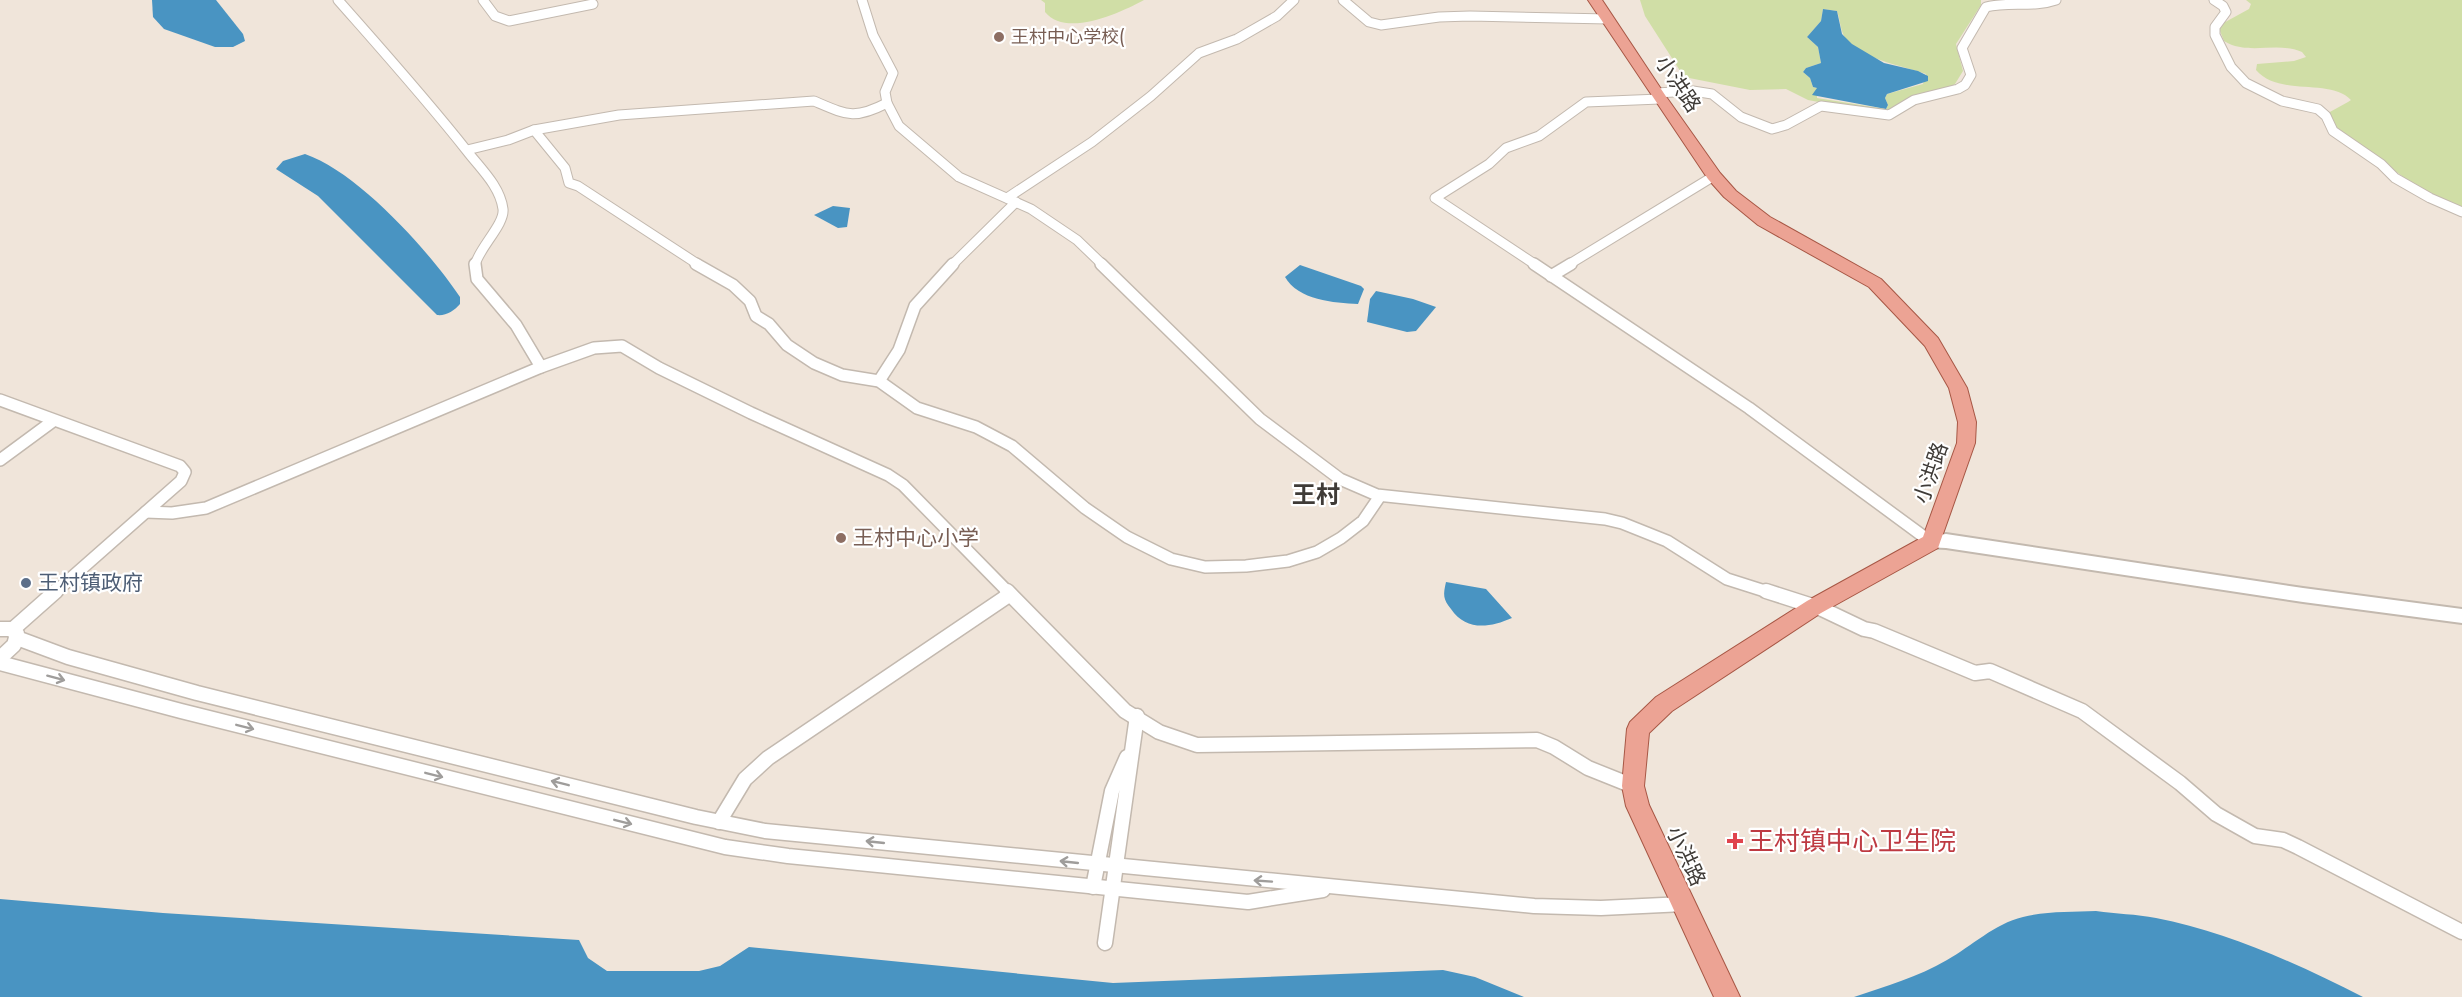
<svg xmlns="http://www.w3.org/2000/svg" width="2462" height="997" font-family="Jost,'Noto Sans SC',sans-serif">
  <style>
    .green { fill: #d0dea6; fill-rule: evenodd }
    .water { fill: #4994c2 }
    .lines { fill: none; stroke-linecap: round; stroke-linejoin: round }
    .street-far2-casing { stroke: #c3b9af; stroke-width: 11 }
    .street-far1-casing { stroke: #c3b9af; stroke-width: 14 }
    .street-casing { stroke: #c3b9af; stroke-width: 17 }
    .secondary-casing { stroke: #c3b9af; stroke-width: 4 }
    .primary-casing { stroke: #a75745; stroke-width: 2 }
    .street-far2 { stroke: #fff; stroke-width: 9 }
    .street-far1 { stroke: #fff; stroke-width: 11 }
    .street { stroke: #fff; stroke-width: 14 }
    .secondary { fill: #fff; fill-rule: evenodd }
    .primary { fill: #eca394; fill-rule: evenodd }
    .oneway { stroke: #9f9d9b }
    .education-dot { fill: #8d6e63; stroke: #fff; stroke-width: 2 }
    .service-dot { fill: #5c6f8a; stroke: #fff; stroke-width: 2 }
    .health-dot { fill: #e0444e; stroke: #fff; stroke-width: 2 }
    .labels { text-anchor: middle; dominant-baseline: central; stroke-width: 4.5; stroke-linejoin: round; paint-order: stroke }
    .far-education-label { font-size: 18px; fill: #785e54; stroke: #fff; text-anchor: start }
    .street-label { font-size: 21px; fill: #3f3b37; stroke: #fff }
    .education-label { font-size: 21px; fill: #785e54; stroke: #fff; text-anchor: start }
    .service-label { font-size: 21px; fill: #4e5e75; stroke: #fff; text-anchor: start }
    .quarter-label { font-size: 24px; font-weight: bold; fill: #3f3b37; stroke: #fff }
    .near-health-label { font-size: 26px; fill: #be3a42; stroke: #fff; text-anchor: start }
  </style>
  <rect width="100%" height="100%" fill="#f0e5da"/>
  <g class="green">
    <path d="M1041,0H1144C1120,13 1066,38 1045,12V3Z"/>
    <path d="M1640,0H1981V5L1956,44L1963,71L1955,84L1943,91L1891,110L1872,112L1808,100L1786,89L1750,90L1684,77L1645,16ZM1823,9L1837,11C1840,19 1840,27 1843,34C1853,58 1905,66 1926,74L1923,84L1887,94L1885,98L1888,105L1886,109L1817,98V88L1813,87L1810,78L1803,72L1806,68L1821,63L1818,47L1807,37L1821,21Z"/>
    <path d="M2246,0H2462V208L2419,188L2336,129L2328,113L2348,102L2351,100C2331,78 2279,97 2256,70L2257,64L2294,61L2306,57L2302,52C2277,41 2248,56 2224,41L2218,26L2249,9L2251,4Z"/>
  </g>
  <g class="water">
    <polygon points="152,0 216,0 243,34 245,41 233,47 215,47 164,29 153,17"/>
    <polygon points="1823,9 1837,11 1842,34 1852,44 1884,63 1918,71 1928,76 1928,81 1887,94 1885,98 1888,105 1886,109 1812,95 1817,88 1813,87 1810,78 1803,72 1806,68 1821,63 1818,47 1807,37 1821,21"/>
    <path d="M305,154C358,172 429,251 460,297V304C454,311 446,316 437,315L318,196L276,169L283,161Z"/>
    <polygon points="833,206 850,208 847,227 838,228 814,215"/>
    <path d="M1300,265L1361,286L1364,289L1358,304C1334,303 1298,300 1285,277Z"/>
    <polygon points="1376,291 1413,299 1436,307 1416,331 1407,332 1367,322 1370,299"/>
    <path d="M1446,582L1486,589L1512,618C1489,628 1466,631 1451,609C1443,599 1443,595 1446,582Z"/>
    <polygon points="0,899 163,913 579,940 588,958 607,971 699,971 720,966 749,947 1113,983 1443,970 1475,977 1524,997 0,997"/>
    <path d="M2096,911C2116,914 2136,914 2156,918C2227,932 2299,964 2363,997H1854C1886,986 1918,977 1947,960C1972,946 1994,924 2023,917C2047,911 2072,912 2096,911Z"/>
  </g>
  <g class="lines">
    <g class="street-far2-casing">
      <g id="street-far2">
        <path d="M338,0C382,50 426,99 467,151C480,168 500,186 503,209C505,224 479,248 475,265"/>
        <polyline points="483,0 495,16 509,21 593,4"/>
        <polyline points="1343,0 1369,22 1381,25 1439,17 1470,16 1608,19"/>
        <polyline points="2214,0 2223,6 2226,12 2215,27 2215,35 2231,67 2246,83 2282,101 2318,109 2326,116 2333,131 2381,164 2395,178 2430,198 2462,212"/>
        <path d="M1656,93L1693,91L1712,94L1741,117L1772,129L1786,125L1821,106L1889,115L1914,100L1958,89L1965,85L1971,75L1962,48L1986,7C2009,1 2033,8 2056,0"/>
        <polyline points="887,103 899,126 959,177 1031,209 1077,240 1103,265"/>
        <polyline points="534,130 565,168 569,183 578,186 699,265"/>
        <path d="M467,150L508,140L534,130L619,115L814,101C847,115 854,120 887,103L885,92L893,73L873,35L862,0"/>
        <polyline points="1007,198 1092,142 1151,96 1199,53 1237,39 1277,16 1294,0"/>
        <polyline points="952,265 1016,202"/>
        <polyline points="1536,265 1435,198 1489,164 1506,148 1539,136 1586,102 1660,99"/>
        <polyline points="1568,265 1714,176"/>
      </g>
    </g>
    <g class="street-far1-casing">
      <g id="street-far1">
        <polyline points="475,264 477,279 516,325 541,367"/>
        <polyline points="696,264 733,285 750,301 756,316 769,324 787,345 814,363 842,375 879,381 917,408 976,427 1012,446 1085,508 1127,537 1171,559 1205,567 1246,566 1288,561 1317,552 1341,538 1363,521 1380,496"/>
        <polyline points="1101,264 1260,419 1340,479 1377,495 1605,519 1622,523 1667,541 1727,579 1771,593"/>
        <polyline points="1534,264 1749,408 1931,542"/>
        <polyline points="1551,276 1571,264"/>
        <polyline points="879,381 899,350 915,306 953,264"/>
        <polyline points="0,400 180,466 185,472 181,481 54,593"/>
        <polyline points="0,460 53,421"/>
        <polyline points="146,512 172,513 206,508 541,367 594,348 622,346 659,368 751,413 888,475 903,485 1009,593"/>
      </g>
    </g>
    <g class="street-casing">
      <g id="street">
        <polyline points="1007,591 1125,711 1159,732 1197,745 1537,740 1554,747 1588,768 1633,786"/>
        <polyline points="1766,591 1822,609 1864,629 1874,631 1975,673 1990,671 2082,711 2180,783 2216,814 2255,836 2283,840 2298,847 2462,932"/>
        <polyline points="0,629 11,629 17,634 14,645 0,658"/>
        <polyline points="12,630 56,591"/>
        <polyline points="17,638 68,657 197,693 696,817 765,831 1534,906 1601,908 1684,904"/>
        <polyline points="0,663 181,711 725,847 788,856 1248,902 1323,890"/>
        <polyline points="719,822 745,779 768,758 1009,595"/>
        <polyline points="1093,887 1112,791 1127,757"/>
        <polyline points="1105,943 1137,716"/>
      </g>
    </g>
    <g class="secondary-casing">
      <polygon id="secondary" points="1946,534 2303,588 2462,609 2462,623 2303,602 1946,548 1925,547 1923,542 1925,537"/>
    </g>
    <g class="primary-casing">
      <polygon id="primary" points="1588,0 1602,0 1667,98 1720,173 1736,191 1770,217 1881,279 1938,338 1967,388 1976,422 1975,443 1938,548 1821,613 1672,711 1649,733 1644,786 1649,805 1740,997 1714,997 1626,806 1622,786 1627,729 1630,722 1656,697 1807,601 1923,537 1957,443 1958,422 1949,388 1925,346 1869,287 1758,225 1724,197 1708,179"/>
    </g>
    <use href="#street-far2" class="street-far2"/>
    <use href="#street-far1" class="street-far1"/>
    <use href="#street" class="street"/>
    <use href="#secondary" class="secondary"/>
    <use href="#primary" class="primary"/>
  </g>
  <defs><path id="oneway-shaft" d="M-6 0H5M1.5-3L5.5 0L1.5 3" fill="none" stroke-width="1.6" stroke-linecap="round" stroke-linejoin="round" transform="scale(1.5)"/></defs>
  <g class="oneway">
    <use href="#oneway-shaft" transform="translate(56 678) rotate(15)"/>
    <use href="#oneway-shaft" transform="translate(245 727) rotate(14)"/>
    <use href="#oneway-shaft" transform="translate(434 775) rotate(14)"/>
    <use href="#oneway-shaft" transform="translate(560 783) rotate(-166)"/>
    <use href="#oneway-shaft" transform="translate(623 822) rotate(14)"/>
    <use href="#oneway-shaft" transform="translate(875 842) rotate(-174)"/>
    <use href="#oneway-shaft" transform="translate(1069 862) rotate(-174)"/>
    <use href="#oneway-shaft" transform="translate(1263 881) rotate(-176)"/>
  </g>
  <g class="education-dot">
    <circle cx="999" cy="37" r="6"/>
    <circle cx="841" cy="538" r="6"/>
  </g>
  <circle class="service-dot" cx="26" cy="583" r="6"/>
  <path class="health-dot" d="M1732 832h6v6h6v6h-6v6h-6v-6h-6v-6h6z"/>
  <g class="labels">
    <g class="far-education-label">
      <text x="1011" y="37">王村中心学校(</text>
    </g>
    <g class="street-label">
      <text transform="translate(1678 84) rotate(56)">小洪路</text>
      <text transform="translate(1931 473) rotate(-71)">小洪路</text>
      <text transform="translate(1686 856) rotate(65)">小洪路</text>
    </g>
    <g class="education-label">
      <text x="853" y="538">王村中心小学</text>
    </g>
    <g class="service-label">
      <text x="38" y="583">王村镇政府</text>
    </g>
    <g class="quarter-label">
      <text x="1316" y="494">王村</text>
    </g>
    <g class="near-health-label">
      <text x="1748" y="841">王村镇中心卫生院</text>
    </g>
  </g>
</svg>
